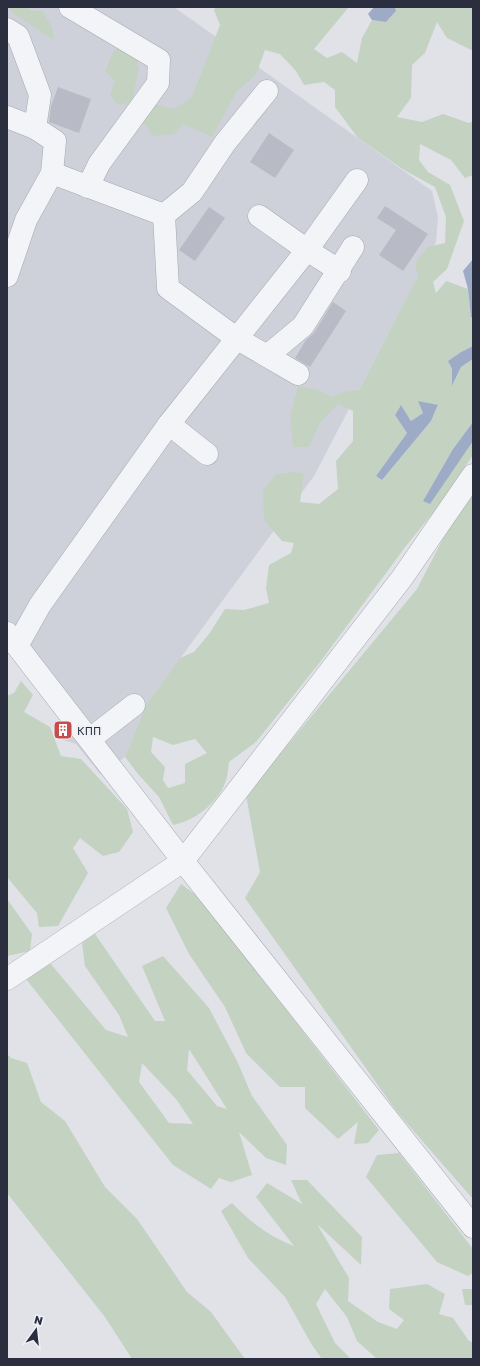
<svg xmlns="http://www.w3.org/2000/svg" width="480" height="1366" font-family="'Golos Text',sans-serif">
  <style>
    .built { fill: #cfd1da }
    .green { fill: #c4d2c2; fill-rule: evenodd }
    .water { fill: #9dabc6 }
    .building { fill: #b8bbc5 }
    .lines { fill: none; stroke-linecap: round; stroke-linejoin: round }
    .minor-casing { stroke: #a6a8b2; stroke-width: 23 }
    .minor { stroke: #f3f4f7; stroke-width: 22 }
    .labels { text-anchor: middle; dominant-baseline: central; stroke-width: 4; stroke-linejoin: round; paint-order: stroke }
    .poi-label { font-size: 11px; fill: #2a2e3f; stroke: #f0f1f6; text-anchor: start }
  </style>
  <rect width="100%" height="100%" fill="#e0e2e8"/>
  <polygon class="built" points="7,7 174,7 432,191 438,217 436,242 314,476 146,705 125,757 101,775 76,744 63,740 53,726 62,719 7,648"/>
  <g class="green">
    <polygon points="8,7 27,7 30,11 43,11 52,28 54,40 14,14"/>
    <path d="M216,7H349L314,49L327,58L342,52L357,63L362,38L372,20L386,22L396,11L395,7H473V51L447,38L437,22L425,53L412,65L411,98L397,117L422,122L443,114L469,123L473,121V175L465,178L451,160L420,144L419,160L428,172L450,185L464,221L447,269L433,282L436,293L446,281L468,289L471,317H473V346L461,352L448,361L452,369L453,385L461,367L473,359V422L453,449L423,501L473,441V455L440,504L406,546L321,661L256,742L229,762C228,768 228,777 225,783C217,804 194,821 173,825L159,797L138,774L125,757L146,705L180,658L194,652L209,634L225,609L244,610L269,603L266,588L269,565L291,553L294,543L282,541L264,520L263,490L276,474L294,472L304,473L300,502L319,504L338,489L336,461L353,441V411L338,404L320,423L309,447H293L290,416L298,386L318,390L333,397L346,391L359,390L418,276L415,264L427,247L445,243L446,217L435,187L404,170L358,138L335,107V90L324,82L304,85L296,71L280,54L265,50L256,75L237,91L212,137L184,124L174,134L153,136L143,121L155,104L174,109L192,97L220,25L214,10ZM418,401L438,406L431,421L382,480L376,476L407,433L395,415L401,405L411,421L423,413ZM153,737L173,745L195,739L207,753L185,764V783L168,788L163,780L165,767L151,752Z"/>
    <polygon points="132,44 139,67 132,102 118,105 110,95 115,81 105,71 114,50"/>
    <polygon points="473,487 473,1199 397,1112 245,898 260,872 246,795 417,589 462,502"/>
    <polygon points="21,681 33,695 24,712 50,727 61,756 81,759 127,809 133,832 119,852 103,856 80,838 73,848 88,873 58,926 39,927 37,913 7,877 7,696 14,693"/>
    <polygon points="181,884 200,898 379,1130 368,1143 354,1144 358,1122 338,1139 305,1108 305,1087 280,1087 246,1053 225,1007 189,954 166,908"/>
    <polygon points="7,899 32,934 30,951 7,956"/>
    <path d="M95,934L155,1021H165L142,966L163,956L209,1008L238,1063L252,1096L287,1145L286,1165L266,1158L239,1132L252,1175L231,1182L219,1178L211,1189L173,1165L26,979L50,963L106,1030L128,1037L119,1015L85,966L82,943ZM189,1049L227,1109L217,1106L187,1070ZM142,1063L176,1099L193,1124L169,1123L139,1082Z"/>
    <polygon points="7,1054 11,1058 27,1063 41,1102 65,1121 105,1187 137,1219 187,1292 211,1312 245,1359 132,1359 105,1317 7,1193"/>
    <polygon points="399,1153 473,1249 473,1273 468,1276 437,1262 366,1177 377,1155"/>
    <path d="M291,1180H307L362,1237L361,1265L317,1224L349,1278L348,1301L378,1322L397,1329L404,1320L389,1309L390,1289L427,1284L445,1294L439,1314L453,1318L469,1341L473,1342V1359H377L357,1341L347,1317L325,1289L316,1304L335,1343L351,1359H322L312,1345L285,1297L248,1258L221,1211L232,1203C251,1222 268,1236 294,1246L256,1197L267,1183L302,1204Z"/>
    <polygon points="462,1289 473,1289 473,1305 465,1305"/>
  </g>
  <g class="water">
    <polygon points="374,7 395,7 396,11 386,22 372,20 368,14"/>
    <polygon points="473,259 473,317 471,317 468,289 463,271"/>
    <polygon points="473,346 473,359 461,367 452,386 452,369 448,361 461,352"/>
    <polygon points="418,401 438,405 431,421 382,480 376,476 407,433 395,415 401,405 411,421 423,413"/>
    <polygon points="473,422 473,441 430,504 423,501 453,449"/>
  </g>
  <g class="building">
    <polygon points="58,87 91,99 79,133 49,122 51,106"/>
    <polygon points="269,133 294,150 275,178 250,162"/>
    <polygon points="385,206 428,234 403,271 379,255 396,230 377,218"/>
    <polygon points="209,207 225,218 195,261 179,250"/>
    <polygon points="333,302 346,311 310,367 295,358 306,340 314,333"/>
  </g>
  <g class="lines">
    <g class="minor-casing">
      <g id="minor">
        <polyline points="70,7 159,60 158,83 99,164 88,187"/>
        <polyline points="7,29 18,36 40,95 35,128"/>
        <polyline points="7,117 35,128 55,141 52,173 26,220 7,276"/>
        <polyline points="52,173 164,215 168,288 236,338 298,374"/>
        <polyline points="164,215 192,192 225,143 267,91"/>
        <polyline points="259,216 307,250 340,271"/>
        <polyline points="267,356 303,326 353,247"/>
        <polyline points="169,424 207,454"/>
        <polyline points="7,633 183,861 473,1227"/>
        <polyline points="17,646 40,605 169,424 307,250 357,180"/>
        <polyline points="90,739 134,705"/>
        <polyline points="7,979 183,861 402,578 473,475"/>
      </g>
    </g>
    <use href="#minor" class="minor"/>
  </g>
  <defs>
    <g id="building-square" transform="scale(1)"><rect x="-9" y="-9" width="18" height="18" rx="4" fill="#c64d4c" stroke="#f0f1f6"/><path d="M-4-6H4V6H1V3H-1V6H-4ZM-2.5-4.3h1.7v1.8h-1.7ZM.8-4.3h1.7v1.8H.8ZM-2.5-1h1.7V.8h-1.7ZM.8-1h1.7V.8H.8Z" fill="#fff"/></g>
  </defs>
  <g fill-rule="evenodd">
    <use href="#building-square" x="63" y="730"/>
  </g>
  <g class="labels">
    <g class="poi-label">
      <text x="77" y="730">КПП</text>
    </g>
  </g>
  <rect width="480" height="1366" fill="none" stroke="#2a2e3f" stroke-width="16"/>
  <g transform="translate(36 1330) rotate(15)" stroke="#f0f1f6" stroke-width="3" paint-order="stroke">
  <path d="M0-3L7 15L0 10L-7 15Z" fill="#2a2e3f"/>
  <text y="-6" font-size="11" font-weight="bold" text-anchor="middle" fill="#2a2e3f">N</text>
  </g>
</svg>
